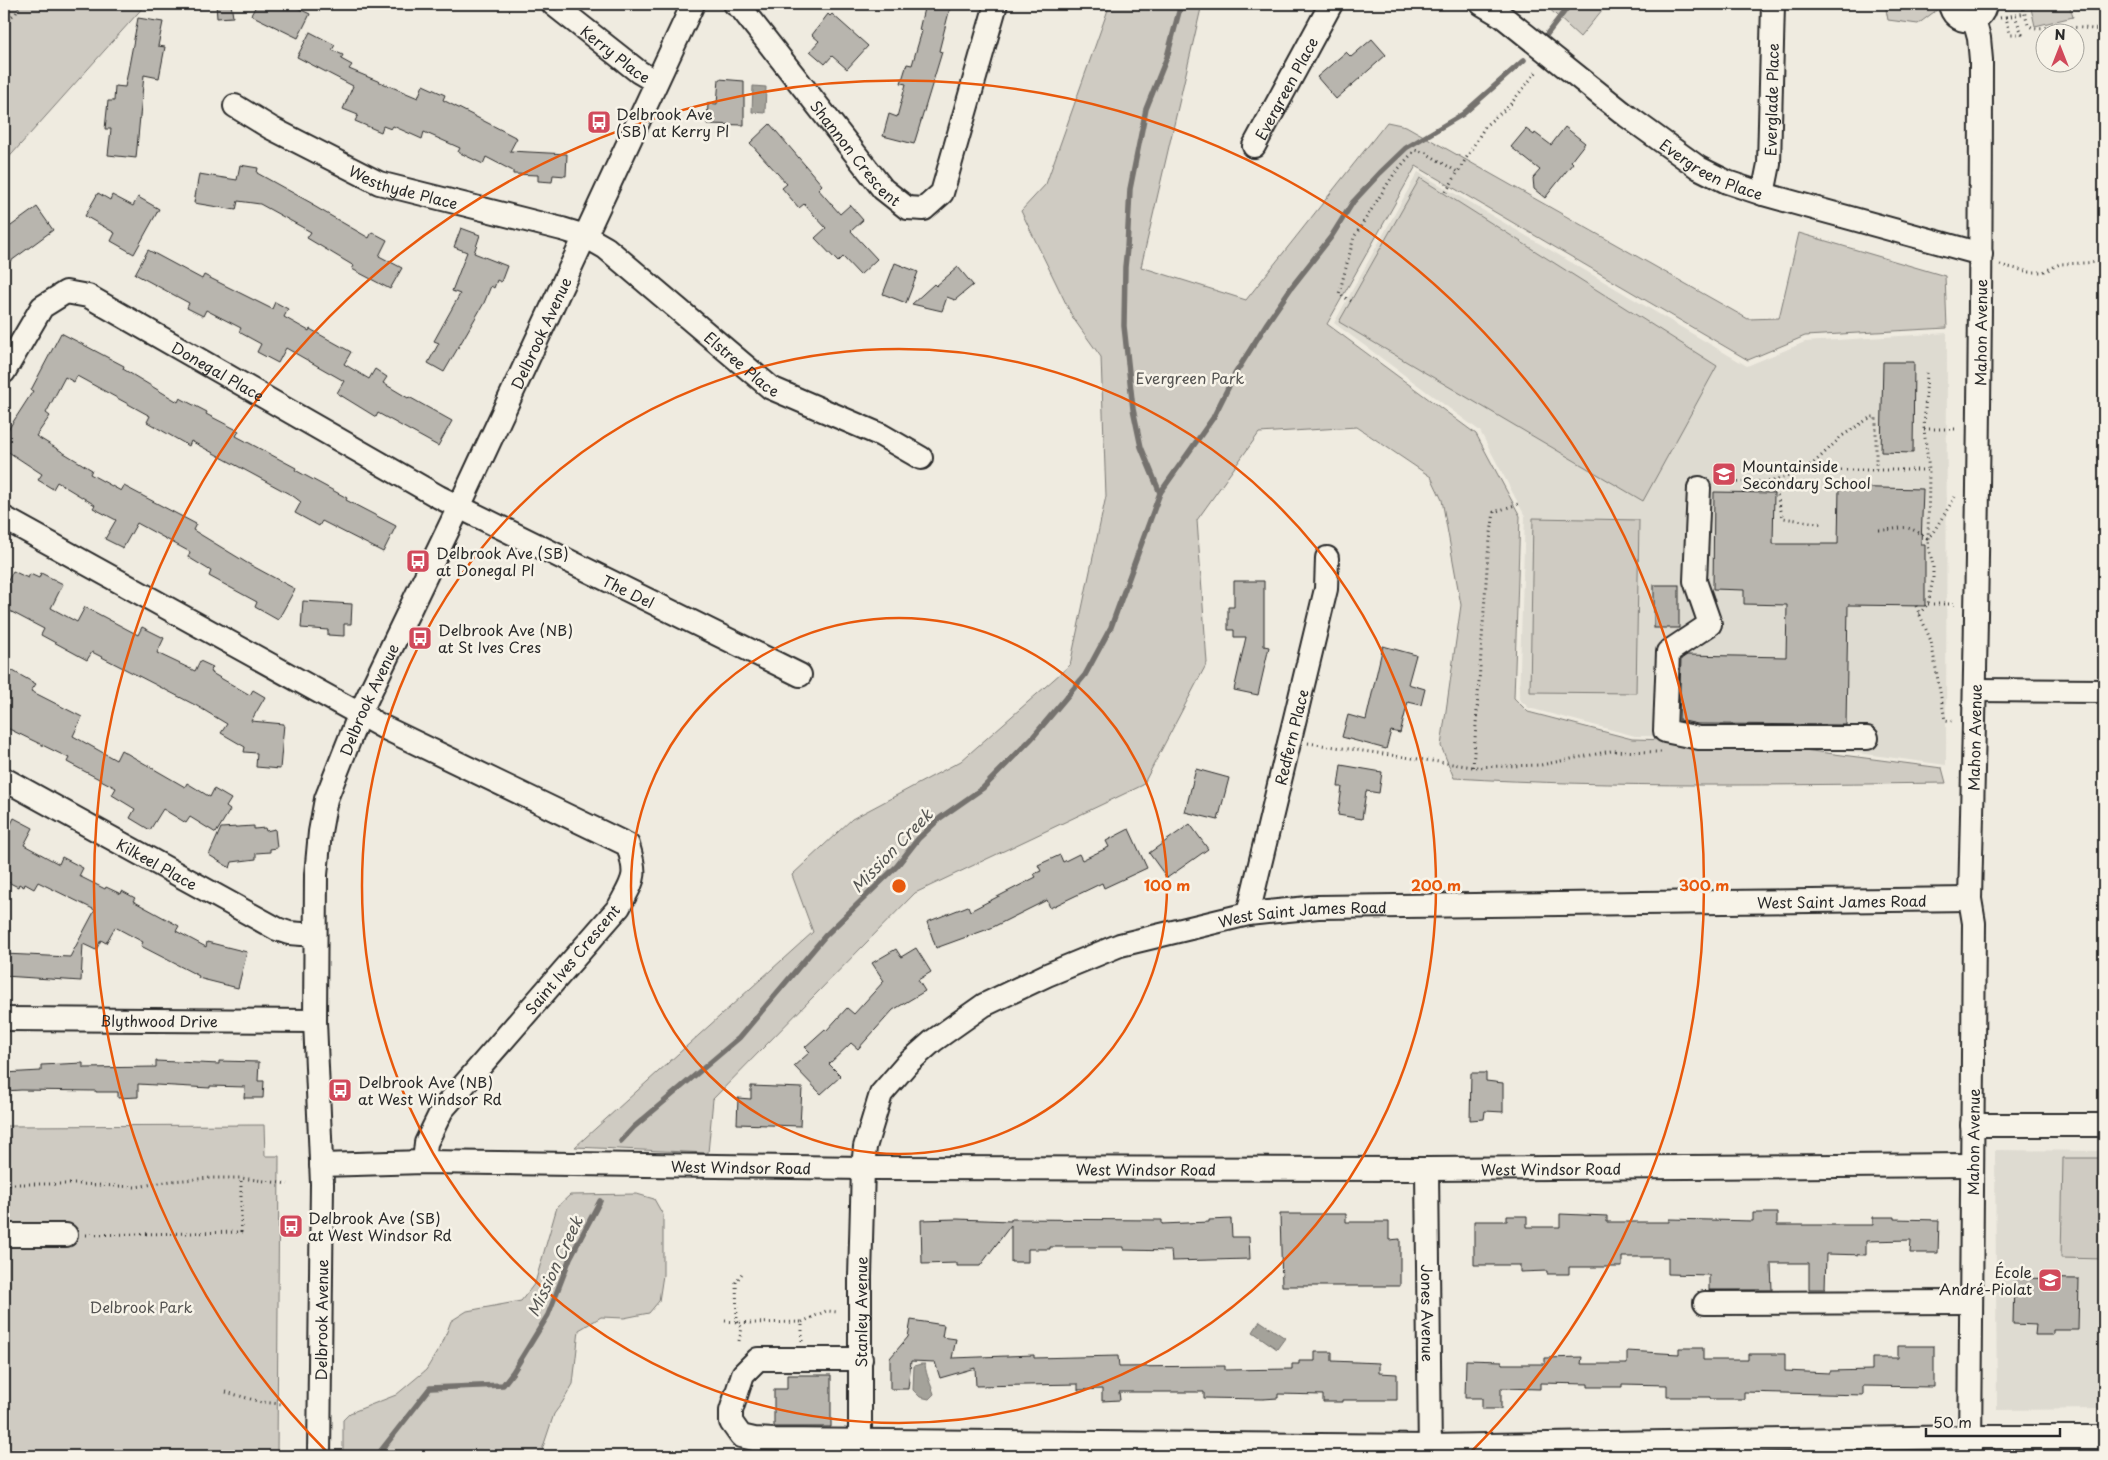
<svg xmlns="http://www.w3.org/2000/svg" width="2108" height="1460" font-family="'Playpen Sans',sans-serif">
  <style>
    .built { fill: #dedbd1 }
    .green { fill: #cfcbc2; stroke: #7d7b76 }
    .water { fill: #a4a29a; stroke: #74726e }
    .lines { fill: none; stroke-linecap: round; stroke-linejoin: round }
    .stream { stroke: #74726e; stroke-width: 5.5 }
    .building { fill: #b8b5ae; stroke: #2b2b2b }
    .minor-casing { stroke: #2b2b2b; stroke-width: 26 }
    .path { stroke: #2b2b2b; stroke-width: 3; stroke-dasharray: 1 4; stroke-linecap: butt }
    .minor { stroke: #f7f3e8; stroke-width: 22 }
    .ring { fill: none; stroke: #e8590c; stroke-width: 2.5 }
    .labels { text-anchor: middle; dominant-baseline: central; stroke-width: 5; stroke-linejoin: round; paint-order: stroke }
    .street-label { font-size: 15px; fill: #2b2b2b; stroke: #f7f3e8 }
    .poi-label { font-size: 15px; fill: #2b2b2b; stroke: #f7f3e8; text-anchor: start }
    .park-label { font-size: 15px; fill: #545351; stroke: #f7f3e8 }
    .water-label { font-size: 16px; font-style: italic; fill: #555552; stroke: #f7f3e8 }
    .centre { fill: #e8590c; stroke: #f7f3e8; stroke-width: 2.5 }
    .ring-label { font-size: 15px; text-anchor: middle; font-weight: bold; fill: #e8590c; stroke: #f7f3e8; stroke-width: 5; stroke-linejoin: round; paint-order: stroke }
  </style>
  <rect width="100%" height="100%" fill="#efebe0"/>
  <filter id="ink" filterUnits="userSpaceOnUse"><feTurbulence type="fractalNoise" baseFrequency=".02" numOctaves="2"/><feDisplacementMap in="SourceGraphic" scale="10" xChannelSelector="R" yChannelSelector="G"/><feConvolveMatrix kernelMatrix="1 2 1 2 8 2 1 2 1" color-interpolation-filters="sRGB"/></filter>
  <g filter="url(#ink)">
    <g class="built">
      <polygon points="1418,172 1747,366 1805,342 1947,333 1946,765 1741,737 1635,736 1529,708 1519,699 1525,516 1480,431 1334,323"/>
      <polygon points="1995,1150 2104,1151 2104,1409 1997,1410"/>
    </g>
    <g class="green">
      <polygon points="4,4 146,4 4,163"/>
      <path d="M1110,4H1202L1141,267L1246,300L1387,122L1406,126L1748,319L1779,318L1799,233L1945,276L1947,328L1805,336L1748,360L1416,166L1327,324L1476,434L1520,516L1514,698L1528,712L1632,739L1742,742L1942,768L1946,783C1782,785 1618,788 1454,778L1441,746L1461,605L1442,500L1431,477L1357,427L1259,433L1197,520L1207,663L1143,785L915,893L713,1099L708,1153L575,1147L813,932L792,875L852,819L961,761L1070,665L1106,496L1101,357L1073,318L1021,211L1046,184Z"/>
      <polygon points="1544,4 1607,4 1580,37"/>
      <polygon points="1885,4 1942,4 1942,6 1918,24 1888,20"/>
      <polygon points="2030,4 2069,4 2073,17 2035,26"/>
      <polygon points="1420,178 1717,366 1643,501 1339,322"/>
      <polygon points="1533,518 1639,520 1636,693 1530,692"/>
      <polygon points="264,1125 265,1156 279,1156 277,1456 4,1456 4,1126"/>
      <polygon points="2063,1158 2104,1158 2104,1259 2061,1258"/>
      <polygon points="637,1194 654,1199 663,1215 663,1275 659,1301 649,1313 624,1318 601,1317 579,1330 573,1384 562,1403 554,1414 540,1456 343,1456 343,1420 350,1413 396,1395 426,1370 443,1342 451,1321 467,1311 521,1301 535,1283 557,1207 570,1195"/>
    </g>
    <g class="water">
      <polygon points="753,86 766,87 765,113 752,112"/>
      <polygon points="1260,1321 1285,1338 1277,1349 1253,1332"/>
      <path d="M921,1364H925C926,1376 931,1384 934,1394L929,1399L920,1397L913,1390L914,1366Z"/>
    </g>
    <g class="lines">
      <g class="stream">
        <polyline points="4,5 14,4"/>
        <polyline points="1544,38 1570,4"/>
        <polyline points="1160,493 1141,447 1133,409 1124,326 1125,267 1127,248 1130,189 1146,109 1167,57 1181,4"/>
        <polyline points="621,1141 634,1127 739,1038 825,936 897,866 918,839 940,818 983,788 1033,737 1085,675 1111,627 1160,493 1213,418 1235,374 1267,323 1291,288 1331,237 1353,202 1380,173 1406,148 1463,114 1524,60"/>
        <polyline points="380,1456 380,1452 430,1388 503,1385 513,1372 548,1315 570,1258 600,1201"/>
      </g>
    </g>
    <g class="building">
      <polygon points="216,4 231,4 233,17 217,18"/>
      <polygon points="257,4 289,4 310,14 298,38 251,15"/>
      <polygon points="925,4 951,4 939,51 942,52 914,144 883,136 889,114 897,117 906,84 901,83 907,64 912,65 922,31 919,30"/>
      <polygon points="828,14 830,16 832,14 868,46 847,69 832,56 825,64 810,51 819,41 812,35"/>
      <polygon points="138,18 163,22 158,46 165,47 159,78 144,75 136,158 108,155 111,129 105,129 108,101 114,101 115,86 125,87"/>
      <polygon points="310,32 335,45 332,50 343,55 341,59 352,65 349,69 418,98 423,85 445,95 443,100 517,138 510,151 567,154 566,176 553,175 552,182 538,181 538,175 513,174 513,171 486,157 483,164 458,152 460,148 424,132 422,139 393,126 391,129 383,126 381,132 355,121 358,115 343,109 353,86 297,57"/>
      <polygon points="1372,39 1386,55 1336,99 1317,77 1346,52 1351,57"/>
      <polygon points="719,79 744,81 744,125 707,124 708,103 717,104"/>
      <polygon points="770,124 822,185 818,189 840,214 850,205 863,220 851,231 877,259 860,275 843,257 838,262 815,238 826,228 804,204 799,208 782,188 787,184 750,143"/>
      <polygon points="1565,127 1585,143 1571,161 1573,163 1545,198 1534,189 1533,178 1540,170 1511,147 1526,129 1534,135 1535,133 1551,145"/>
      <polygon points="240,165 258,168 257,173 313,204 312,205 369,238 372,232 387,240 379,256 402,268 390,289 352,269 354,266 307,238 311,232 260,204 238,201 236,210 194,203 199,174 237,180"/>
      <polygon points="98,193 110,200 112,195 133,206 138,197 159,209 134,254 111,241 115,233 85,216"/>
      <polygon points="37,207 53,230 11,261 4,251 4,231"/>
      <polygon points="461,228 480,235 474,253 507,266 501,282 497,280 494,288 491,286 484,303 444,372 428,363 439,343 434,341 460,294 452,291 467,252 454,247"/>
      <polygon points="148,250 202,279 204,275 272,309 275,302 288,309 284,317 309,331 310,329 351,352 344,364 369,379 375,369 387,377 383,383 408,398 409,397 452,421 438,446 378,413 376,417 337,393 344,381 286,348 278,363 257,352 261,344 239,332 241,328 206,310 203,316 187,308 189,303 135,274"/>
      <polygon points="895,263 918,272 906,303 883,294"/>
      <polygon points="958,267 973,285 955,300 947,297 942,311 912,304 934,284 936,286"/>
      <polygon points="61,333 124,366 123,369 178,402 180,398 207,412 206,414 239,431 236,436 296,468 295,470 347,498 346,500 396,526 383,552 322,521 319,526 295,513 301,502 293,496 191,441 189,446 147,422 150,416 77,376 74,382 65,377 46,413 50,416 36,436 92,470 90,474 121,491 124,486 196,524 193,530 247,563 295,589 278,620 255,607 257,602 209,576 211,571 188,557 190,552 137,523 123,548 105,539 116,520 93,508 95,505 57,482 53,489 38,480 42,474 4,449 4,436 33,391 31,390"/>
      <polygon points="1883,362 1914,362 1913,453 1881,452"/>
      <polygon points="1839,487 1923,489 1921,545 1925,545 1925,606 1848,605 1846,725 1698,724 1679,720 1681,659 1687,655 1786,657 1787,605 1744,604 1744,590 1713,589 1714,492 1774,493 1773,544 1838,544"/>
      <polygon points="13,571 28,578 30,574 39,578 41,573 63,584 51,608 77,622 85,607 138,635 142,627 164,638 157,653 195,671 200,661 213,667 210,672 250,695 253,690 265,697 251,721 284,724 280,769 256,767 257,753 244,752 245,747 221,733 227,724 197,706 92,652 87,660 41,635 44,629 4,608 4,588"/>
      <polygon points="1234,581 1264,581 1264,646 1269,647 1258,695 1234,690 1246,637 1234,637 1234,630 1228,630 1228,607 1234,607"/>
      <rect x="1654" y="585" width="25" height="43"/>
      <polygon points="303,601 352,604 351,624 344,624 344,636 328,635 328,630 301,628"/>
      <polygon points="1383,646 1416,655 1408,684 1425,689 1421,705 1408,702 1400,733 1391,731 1386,749 1342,737 1348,715 1366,720"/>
      <polygon points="4,666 36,684 31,691 82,717 73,736 116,760 121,750 185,787 187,783 210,797 214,789 231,799 226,807 230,810 216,833 190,817 186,823 163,809 150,830 130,818 135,809 112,795 116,788 67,762 69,758 5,727"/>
      <polygon points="1341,765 1382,772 1379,793 1366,791 1362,819 1338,815 1342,787 1338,787"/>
      <polygon points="1196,769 1229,778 1218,820 1185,812"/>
      <polygon points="14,818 33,828 24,845 59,864 62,857 83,868 79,876 105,889 106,887 121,894 122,891 135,898 133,901 179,926 176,931 206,947 207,942 247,952 238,988 198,978 199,976 141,946 143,942 115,927 106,943 101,940 96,950 83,944 81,981 4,976 4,954 70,957 95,910 38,882 34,889 25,884 24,887 19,884 18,887 4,880 4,838"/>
      <polygon points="1190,824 1208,849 1167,878 1149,853"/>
      <polygon points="254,826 254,829 265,828 266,831 275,829 277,848 270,849 270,852 256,853 256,859 232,862 230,868 209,855 221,828"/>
      <polygon points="1129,829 1147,868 1104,888 1102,883 1050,908 1047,900 991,928 936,948 927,922 968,906 970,911 1036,877 1034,874 1041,871 1038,865 1060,855 1063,862 1079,854 1082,860 1109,847 1106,841"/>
      <polygon points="916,948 931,972 918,980 925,991 893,1010 858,1049 851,1043 829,1064 841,1076 821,1094 794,1066 810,1052 805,1047 825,1029 826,1031 847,1008 854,1014 884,981 872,963 896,949 901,957"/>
      <polygon points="156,1061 219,1064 219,1061 259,1062 258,1081 264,1081 263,1098 244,1098 245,1087 210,1086 210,1088 138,1084 138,1097 118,1098 118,1092 96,1092 96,1091 21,1090 4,1091 4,1073 41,1071 41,1065 83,1063 83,1068 156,1067"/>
      <polygon points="1471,1073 1486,1073 1486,1081 1503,1083 1503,1112 1485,1111 1484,1119 1470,1120"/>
      <polygon points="751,1086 802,1088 800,1126 737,1124 738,1098 751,1099"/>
      <polygon points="1753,1213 1777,1213 1777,1225 1873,1225 1873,1217 1895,1217 1895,1219 1939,1220 1938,1253 1910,1253 1911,1240 1866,1241 1866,1255 1826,1254 1825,1289 1809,1289 1809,1263 1771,1263 1772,1290 1709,1290 1709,1275 1668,1274 1668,1257 1622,1257 1622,1267 1569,1267 1569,1274 1547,1274 1547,1271 1520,1272 1520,1265 1474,1265 1474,1221 1507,1221 1507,1216 1527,1216 1527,1227 1560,1227 1560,1214 1607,1216 1607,1222 1669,1222 1669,1219 1753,1221"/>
      <polygon points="1280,1214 1346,1214 1346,1222 1389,1222 1389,1240 1400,1239 1400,1286 1282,1286"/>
      <polygon points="957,1219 1011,1221 1011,1219 1162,1220 1162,1224 1209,1222 1209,1220 1231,1219 1232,1237 1249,1237 1250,1259 1172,1261 1171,1251 1124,1250 1124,1247 1050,1247 1050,1249 1028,1249 1028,1262 1011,1262 1011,1225 980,1266 957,1266 957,1263 922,1264 921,1220"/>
      <polygon points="2014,1278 2079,1279 2078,1330 2053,1330 2053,1335 2035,1335 2036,1325 2013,1324"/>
      <polygon points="911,1320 944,1325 942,1337 956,1339 952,1358 1034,1355 1034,1358 1118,1356 1119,1367 1225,1366 1225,1370 1292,1369 1292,1364 1299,1364 1299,1361 1315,1361 1315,1352 1332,1352 1332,1361 1379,1363 1379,1373 1397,1374 1397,1400 1342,1400 1342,1402 1323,1402 1323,1395 1278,1394 1278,1398 1263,1399 1204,1398 1204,1392 1119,1392 1120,1400 1102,1401 1102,1389 1078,1390 1078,1384 976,1386 975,1368 940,1378 935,1362 911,1361 908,1389 890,1389 890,1358 908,1337"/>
      <polygon points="1898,1346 1934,1346 1934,1387 1863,1386 1863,1395 1744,1392 1744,1399 1710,1399 1710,1397 1667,1397 1667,1385 1622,1384 1622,1387 1588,1387 1588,1384 1540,1383 1540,1389 1501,1388 1501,1409 1482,1409 1482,1398 1465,1398 1466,1360 1502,1361 1502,1364 1545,1364 1545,1358 1582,1357 1581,1364 1627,1364 1627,1351 1679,1354 1679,1348 1703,1348 1703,1360 1748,1360 1748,1354 1785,1354 1785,1371 1829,1373 1829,1371 1872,1370 1872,1358 1898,1358"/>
      <polygon points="787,1375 831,1375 831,1427 774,1427 774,1389 787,1389"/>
    </g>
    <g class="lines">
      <g class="minor-casing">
        <g id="minor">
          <path id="s1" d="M553,4L639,72L656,82"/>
          <path id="s2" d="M735,4L741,8L883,189L907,208L924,209L942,193L996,4"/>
          <path id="s3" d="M1482,4L1502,16L1627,116L1699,168L1727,182L1763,194L1981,254"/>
          <path d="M1950,4C1953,26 1983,26 1985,4"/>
          <path id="s4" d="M235,106L271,128L379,183L562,229L585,236L606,248L771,388L881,435L921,458"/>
          <path id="s5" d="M1254,146L1331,4"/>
          <path id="s6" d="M1763,194L1769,164L1773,4"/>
          <path id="s7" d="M4,372L42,307L66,292L88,296L439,497L800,675"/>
          <polyline points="1699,488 1695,581 1710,624 1668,652 1665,731 1699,738 1867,738"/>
          <path d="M4,518L383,727L628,845C638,878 634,878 619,907L442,1110L426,1143L424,1162"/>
          <polyline points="1975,690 2104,691"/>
          <path id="s8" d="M4,779L277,929L289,933L315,935"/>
          <path id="s9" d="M1248,914L1326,589L1327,558"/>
          <path id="s10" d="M4,1019L315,1021"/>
          <polyline points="1972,1125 2104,1125"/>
          <path id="s11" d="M321,1165L424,1162L863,1168L1427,1169L1971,1165"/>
          <path id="s12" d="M1427,1169L1430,1456"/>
          <polyline points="4,1235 66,1235"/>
          <polyline points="1705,1303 1970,1302"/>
          <polyline points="861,1359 758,1359 743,1374 731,1411 731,1422 741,1436 754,1439 774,1440 1430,1446 1970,1437 2104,1437"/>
          <path id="s13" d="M319,1456L322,1184L315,1021L316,875L320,832L326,799L360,713L459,507L693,4"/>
          <path id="s14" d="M860,1456V1277L863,1168L865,1147L881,1094L907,1064L933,1041L984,1005L1047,975L1120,945L1248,914L1318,907L1970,899"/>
          <path id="s15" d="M1970,1456L1974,923L1970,899C1977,619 1981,339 1981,60L1979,38L1974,20"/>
        </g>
      </g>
      <g class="path">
        <polyline points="2022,4 2028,25 2033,28 2072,27 2104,30"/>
        <polyline points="2006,17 2025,13"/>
        <polyline points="2000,18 2006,17 2010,34 2022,34 2015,16"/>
        <polyline points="4,22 16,13 21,4"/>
        <polyline points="1446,192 1486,125 1509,106 1538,70"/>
        <polyline points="2000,265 2030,272 2043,272 2060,264 2104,262"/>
        <polyline points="1351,301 1339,294 1354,237 1394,174 1415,150 1426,153 1459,173"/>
        <polyline points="1924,429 1956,429"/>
        <polyline points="1841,470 1929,470"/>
        <polyline points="1773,481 1783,518 1824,524"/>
        <polyline points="1718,483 1773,481 1795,474 1815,462 1842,436 1871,417 1876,417 1876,470"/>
        <path d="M1879,530C1907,530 1901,521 1927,538L1932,534L1955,497"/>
        <polyline points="1928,604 1954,604"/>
        <polyline points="1916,606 1931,641 1945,720 1952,721"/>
        <polyline points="1919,614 1928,604 1933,579 1933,565 1928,545 1929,470 1924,429 1927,372"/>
        <polyline points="1308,743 1473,767 1541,765 1611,751 1661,752"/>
        <polyline points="1473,767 1488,554 1494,512 1521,503"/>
        <polyline points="4,1184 78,1184 136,1187 171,1181 210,1178 241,1178 288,1184"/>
        <polyline points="86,1235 241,1232 241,1178"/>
        <polyline points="725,1321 751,1323 802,1322 802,1341"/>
        <polyline points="802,1322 826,1311 839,1312"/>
        <polyline points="739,1341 742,1328 737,1321 736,1282 743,1272"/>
        <polyline points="226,1392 261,1402 282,1404"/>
      </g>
      <use href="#minor" class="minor"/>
    </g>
  </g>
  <g class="ring">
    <circle cx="899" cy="886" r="268"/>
    <circle cx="899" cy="886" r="537"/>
    <path d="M330 1455A805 805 0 1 1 1468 1455"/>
  </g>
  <defs>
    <g id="bus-square" transform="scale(1.25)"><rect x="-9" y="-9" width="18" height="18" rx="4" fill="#d1495b" stroke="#f7f3e8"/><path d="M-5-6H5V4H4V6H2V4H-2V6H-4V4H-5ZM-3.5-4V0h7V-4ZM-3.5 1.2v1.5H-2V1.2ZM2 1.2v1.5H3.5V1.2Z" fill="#fff"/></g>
    <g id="school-square" transform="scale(1.25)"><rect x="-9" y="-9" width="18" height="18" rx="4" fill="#d1495b" stroke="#f7f3e8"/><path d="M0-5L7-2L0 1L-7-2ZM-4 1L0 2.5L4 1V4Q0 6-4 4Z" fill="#fff"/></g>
  </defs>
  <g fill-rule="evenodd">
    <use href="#bus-square" x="599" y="122"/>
    <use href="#school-square" x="1724" y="474"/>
    <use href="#bus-square" x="418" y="561"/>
    <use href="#bus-square" x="420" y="638"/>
    <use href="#bus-square" x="340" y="1090"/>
    <use href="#bus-square" x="291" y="1226"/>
    <use href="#school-square" x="2050" y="1280"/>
  </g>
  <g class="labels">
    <g class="street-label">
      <text stroke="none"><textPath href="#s1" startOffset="80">Kerry Place</textPath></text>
      <text stroke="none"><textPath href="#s5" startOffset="66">Evergreen Place</textPath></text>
      <text stroke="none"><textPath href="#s6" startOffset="95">Everglade Place</textPath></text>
      <text stroke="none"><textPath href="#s2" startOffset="192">Shannon Crescent</textPath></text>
      <text stroke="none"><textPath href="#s3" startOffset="284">Evergreen Place</textPath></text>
      <text stroke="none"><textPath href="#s4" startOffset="188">Westhyde Place</textPath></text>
      <text stroke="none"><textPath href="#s13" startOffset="1171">Delbrook Avenue</textPath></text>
      <text stroke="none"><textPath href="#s15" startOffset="1124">Mahon Avenue</textPath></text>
      <text stroke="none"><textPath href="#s4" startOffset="579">Elstree Place</textPath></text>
      <text stroke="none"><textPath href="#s7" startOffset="276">Donegal Place</textPath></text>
      <text stroke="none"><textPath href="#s7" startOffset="742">The Del</textPath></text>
      <text stroke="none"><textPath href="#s13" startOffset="766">Delbrook Avenue</textPath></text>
      <text stroke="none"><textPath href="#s9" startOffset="182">Redfern Place</textPath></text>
      <text stroke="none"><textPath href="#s15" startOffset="719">Mahon Avenue</textPath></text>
      <text stroke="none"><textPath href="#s8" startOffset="175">Kilkeel Place</textPath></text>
      <text stroke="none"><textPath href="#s14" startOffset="1376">West Saint James Road</textPath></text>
      <text stroke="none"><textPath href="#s14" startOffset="836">West Saint James Road</textPath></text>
      <text transform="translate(572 959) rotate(-50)">Saint Ives Crescent</text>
      <text stroke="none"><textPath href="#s10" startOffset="155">Blythwood Drive</textPath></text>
      <text stroke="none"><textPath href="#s15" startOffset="314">Mahon Avenue</textPath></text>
      <text stroke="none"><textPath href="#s11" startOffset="420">West Windsor Road</textPath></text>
      <text stroke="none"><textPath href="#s11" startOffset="825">West Windsor Road</textPath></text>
      <text stroke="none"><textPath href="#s11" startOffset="1230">West Windsor Road</textPath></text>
      <text stroke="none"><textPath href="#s14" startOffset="144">Stanley Avenue</textPath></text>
      <text stroke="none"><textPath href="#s12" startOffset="144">Jones Avenue</textPath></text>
      <text stroke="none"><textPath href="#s13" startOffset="136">Delbrook Avenue</textPath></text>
    </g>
    <g class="poi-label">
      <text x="616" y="113">Delbrook Ave<tspan x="616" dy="17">(SB) at Kerry Pl</tspan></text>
      <text x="1742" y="465">Mountainside<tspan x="1742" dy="17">Secondary School</tspan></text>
      <text x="436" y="552">Delbrook Ave (SB)<tspan x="436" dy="17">at Donegal Pl</tspan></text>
      <text x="438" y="629">Delbrook Ave (NB)<tspan x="438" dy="17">at St Ives Cres</tspan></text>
      <text x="358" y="1081">Delbrook Ave (NB)<tspan x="358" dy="17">at West Windsor Rd</tspan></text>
      <text x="308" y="1217">Delbrook Ave (SB)<tspan x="308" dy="17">at West Windsor Rd</tspan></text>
      <text x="2032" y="1271" text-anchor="end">École<tspan x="2032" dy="17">André-Piolat</tspan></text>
    </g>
    <g class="park-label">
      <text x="1190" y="377">Evergreen Park</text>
      <text x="141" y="1306">Delbrook Park</text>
    </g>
    <g class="water-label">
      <text transform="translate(891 850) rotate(-46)">Mission Creek</text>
      <text transform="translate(554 1266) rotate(-65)">Mission Creek</text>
    </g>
  </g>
  <circle cx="899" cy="886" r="8" class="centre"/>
  <g class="ring-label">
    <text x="1167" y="891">100 m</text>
    <text x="1436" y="891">200 m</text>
    <text x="1704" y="891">300 m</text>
  </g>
  <rect width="2108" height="1460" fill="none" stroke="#f7f3e8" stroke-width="20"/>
  <rect x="10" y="10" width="2088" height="1440" fill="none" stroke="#2b2b2b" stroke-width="2" filter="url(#ink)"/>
  <g transform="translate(2060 48)"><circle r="24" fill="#f7f3e8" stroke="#a5a39c"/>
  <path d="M0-4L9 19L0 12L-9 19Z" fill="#d1495b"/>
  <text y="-8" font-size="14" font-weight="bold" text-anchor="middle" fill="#2b2b2b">N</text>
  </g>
  <path d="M1926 1428v8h134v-8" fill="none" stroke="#2b2b2b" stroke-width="2.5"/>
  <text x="1933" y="1428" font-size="15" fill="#2b2b2b" stroke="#f7f3e8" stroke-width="4" paint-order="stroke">50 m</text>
</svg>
